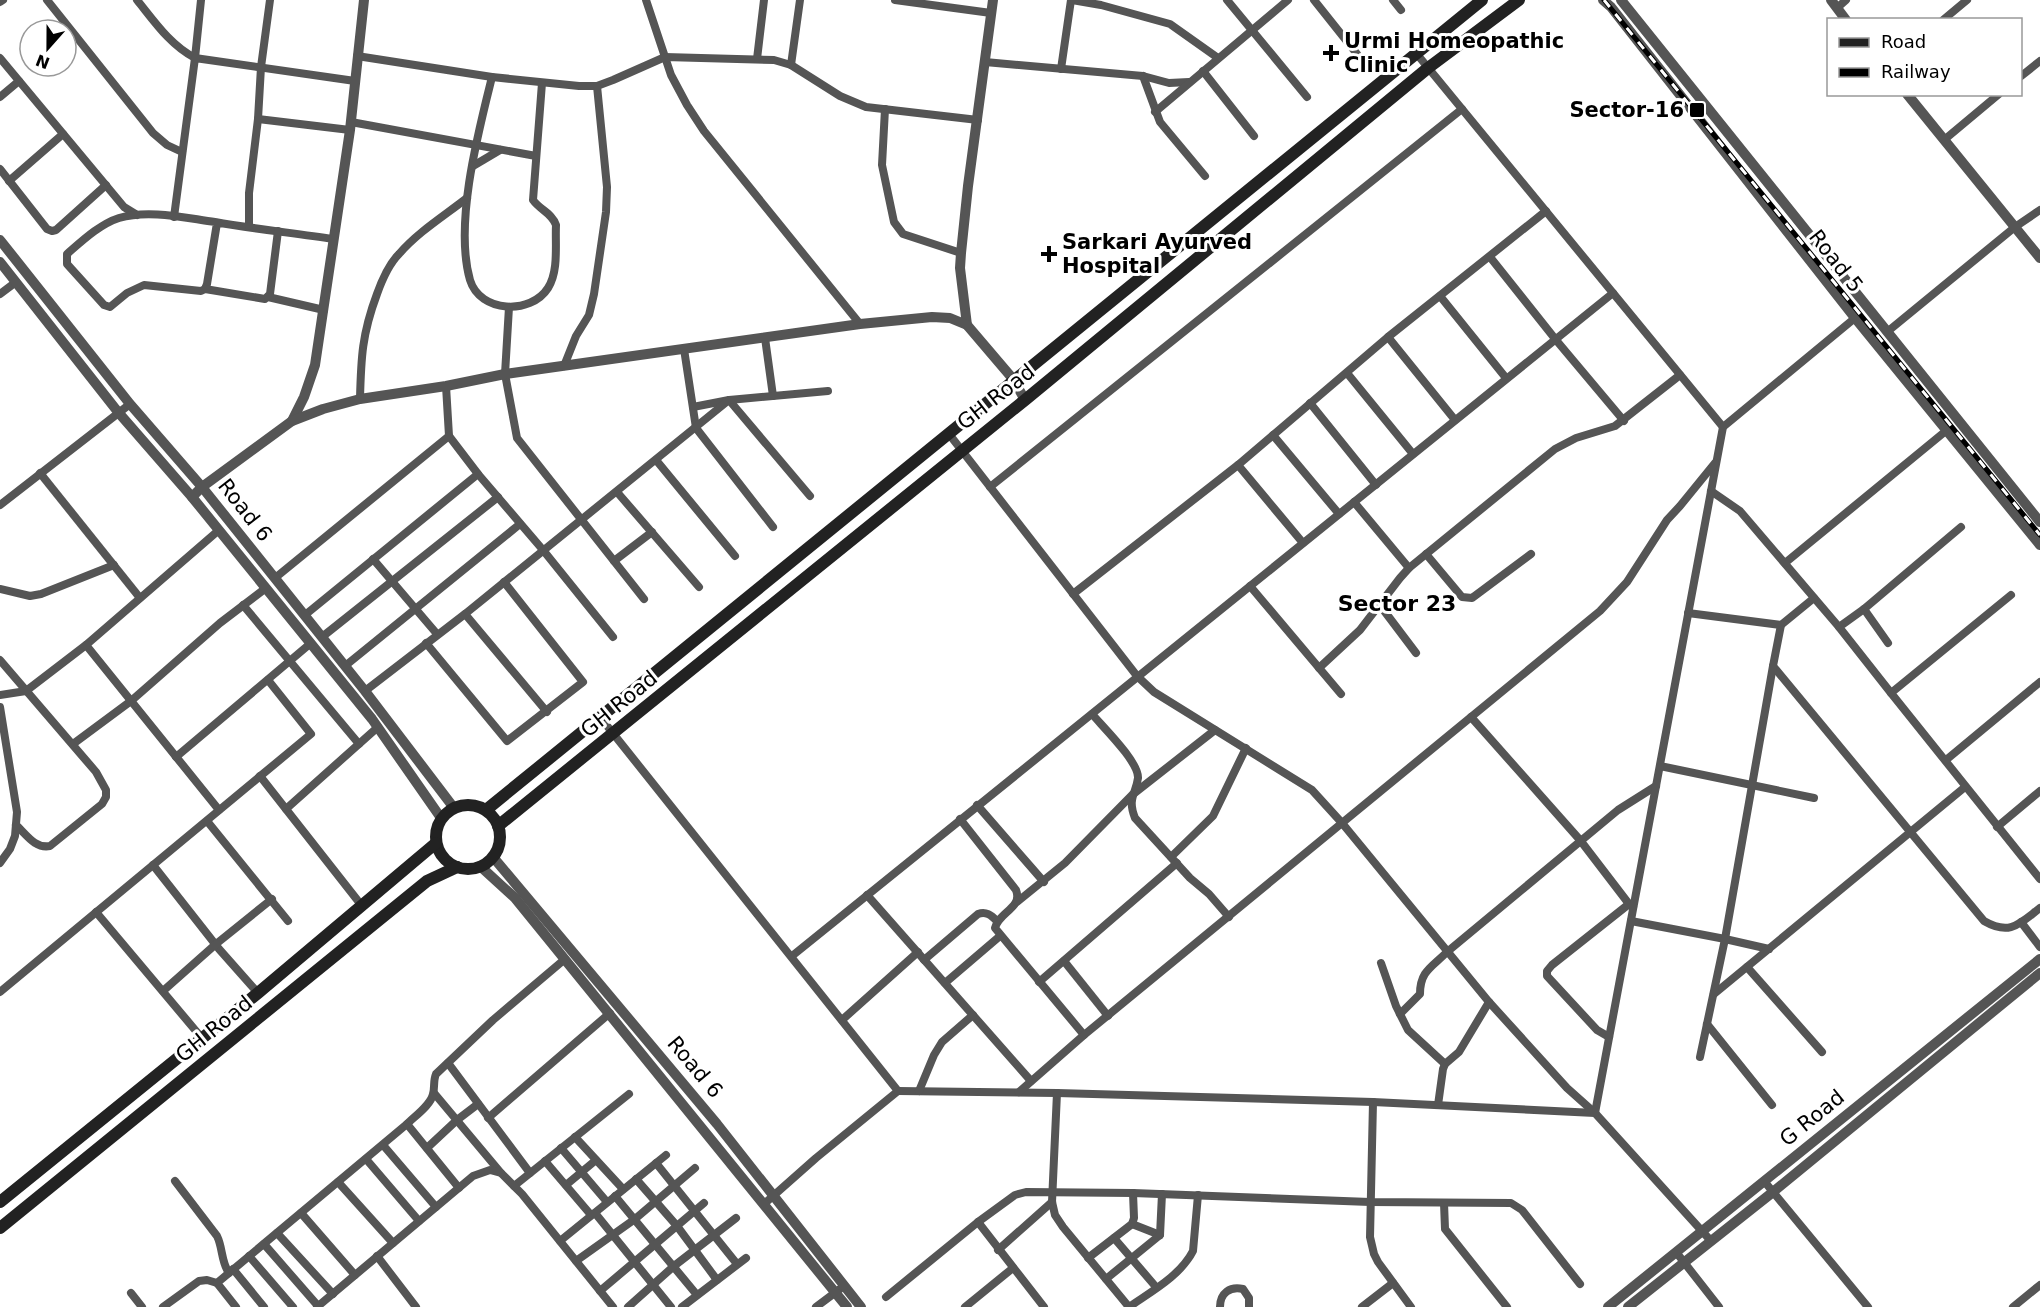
<svg xmlns="http://www.w3.org/2000/svg" width="2040" height="1307" font-family="'DejaVu Sans',sans-serif">
  <style>
    .lines { fill: none; stroke-linecap: round; stroke-linejoin: round }
    .minor { stroke: #555; stroke-width: 8 }
    .tertiary { stroke: #555; stroke-width: 10 }
    .secondary { stroke: #222; stroke-width: 12 }
    .rail-casing { stroke: #000; stroke-width: 5 }
    .rail { stroke: #fff; stroke-width: 3; stroke-dasharray: 9; stroke-linecap: butt }
    .poi-dot { fill: #000; stroke: #fff; stroke-width: 2 }
    .labels { text-anchor: middle; dominant-baseline: central; stroke-width: 6; stroke-linejoin: round; paint-order: stroke }
    .poi-label { font-size: 21px; font-weight: bold; fill: #000; stroke: #fff; text-anchor: start }
    .street-label { font-size: 21px; fill: #000; stroke: #fff }
    .neighbourhood-label { font-size: 22px; font-weight: bold; fill: #000; stroke: #fff }
  </style>
  <rect width="100%" height="100%" fill="#fff"/>
  <g class="lines">
    <g class="minor">
      <polyline points="47,0 153,133 167,145 182,152"/>
      <path d="M137,0C154,21 170,45 195,58L201,0"/>
      <polyline points="646,0 671,75 687,105 704,131 860,324"/>
      <polyline points="895,0 991,13"/>
      <polyline points="1072,0 1101,5 1170,24 1218,58"/>
      <polyline points="1227,0 1307,97"/>
      <polyline points="1314,0 1357,54"/>
      <polyline points="1393,0 1401,10"/>
      <polyline points="0,2 3,0"/>
      <polyline points="1837,8 1846,0"/>
      <polyline points="1943,20 1967,0"/>
      <polyline points="1416,53 1723,427"/>
      <polyline points="357,56 492,77 579,86 597,86 613,80 665,57 774,60 791,65 840,96 866,107 978,120"/>
      <polyline points="0,58 124,207 137,215"/>
      <polyline points="757,59 764,0"/>
      <polyline points="985,62 1143,76 1169,83 1189,82"/>
      <polyline points="791,65 800,0"/>
      <polyline points="1061,69 1071,0"/>
      <polyline points="1203,71 1254,136"/>
      <polyline points="1143,76 1160,122 1205,176"/>
      <path d="M492,77C478,133 454,224 470,280C480,313 531,315 548,288C559,271 555,244 556,225C552,213 540,210 533,200L542,83"/>
      <polyline points="2020,77 2040,61"/>
      <polyline points="0,97 19,81"/>
      <polyline points="885,109 882,165 894,222 903,234 961,253"/>
      <polyline points="1155,112 1288,0"/>
      <polyline points="258,119 350,130"/>
      <polyline points="351,122 536,156"/>
      <polyline points="1944,140 1999,94"/>
      <polyline points="473,166 500,150"/>
      <polyline points="0,169 47,229 52,231 56,230 106,185"/>
      <polyline points="9,181 63,134"/>
      <polyline points="174,217 195,58 355,81"/>
      <path d="M217,223L207,284L205,289L201,291L144,285L127,293L110,307L104,305L67,264V254C82,241 100,224 119,218C149,209 185,218 215,222C254,229 294,233 333,239"/>
      <polyline points="249,226 249,193 258,119 261,67 270,0"/>
      <polyline points="1490,257 1556,340 1624,421"/>
      <polyline points="205,289 265,299 270,294 278,231"/>
      <polyline points="0,294 16,282"/>
      <polyline points="1440,296 1506,378"/>
      <polyline points="268,297 324,310"/>
      <polyline points="509,307 505,374 517,438 644,599"/>
      <polyline points="1887,332 2015,227 2040,210"/>
      <polyline points="1388,337 1455,420"/>
      <polyline points="765,338 773,396"/>
      <polyline points="684,349 696,428 773,527"/>
      <polyline points="564,366 576,336 589,315 594,294 606,212 607,187 597,86"/>
      <polyline points="1347,373 1413,454"/>
      <polyline points="446,386 449,436 478,474 543,550 613,637"/>
      <path d="M360,399C361,358 362,334 377,294C382,280 388,265 399,254C418,232 444,216 467,198"/>
      <polyline points="1310,403 1376,485"/>
      <polyline points="693,407 729,400 810,496"/>
      <polyline points="949,434 1137,676 1154,692 1312,790 1342,823 1489,1002 1567,1088 1595,1113 1711,1241"/>
      <polyline points="1273,435 1339,514"/>
      <polyline points="656,460 735,556"/>
      <polyline points="40,473 140,598"/>
      <polyline points="990,487 1462,109"/>
      <polyline points="1711,491 1740,511 1839,627"/>
      <polyline points="617,492 699,587"/>
      <polyline points="1354,502 1409,568"/>
      <polyline points="0,505 130,404"/>
      <polyline points="1303,543 1238,465 1388,337 1546,211"/>
      <polyline points="1426,554 1462,597 1472,598 1531,554"/>
      <polyline points="373,559 437,634"/>
      <polyline points="614,561 652,532"/>
      <polyline points="1785,563 1947,430"/>
      <polyline points="275,578 449,436"/>
      <polyline points="1250,586 1341,694"/>
      <polyline points="0,589 30,596 41,594 114,565"/>
      <polyline points="1073,594 1238,465"/>
      <polyline points="2011,595 1891,693 2040,879"/>
      <path d="M1814,598L1781,625L1773,666L1984,921C2010,936 2019,924 2040,908"/>
      <polyline points="1379,604 1416,653"/>
      <polyline points="243,605 359,744"/>
      <polyline points="1864,609 1888,643"/>
      <polyline points="1688,613 1781,625"/>
      <polyline points="465,614 547,712"/>
      <polyline points="305,615 478,474"/>
      <polyline points="322,637 498,497"/>
      <polyline points="426,643 507,741 583,682 504,582"/>
      <polyline points="86,645 219,810"/>
      <path d="M0,660L96,772L106,790V797L102,804L50,846C35,849 26,834 16,825"/>
      <polyline points="345,666 520,524"/>
      <polyline points="1319,668 1360,630 1400,578 1409,568 1555,449 1576,438 1615,426 1680,375"/>
      <polyline points="365,691 465,614 729,400 828,391"/>
      <polyline points="1891,693 1839,627 1864,609 1961,527"/>
      <polyline points="0,695 26,691 86,645 219,530"/>
      <polyline points="0,707 17,812 15,836 10,849 0,863"/>
      <path d="M1092,714C1103,727 1139,762 1138,778C1136,794 1127,798 1135,818L1190,878L1209,894L1229,917"/>
      <polyline points="600,717 898,1091 816,1158 764,1204"/>
      <polyline points="1471,717 1580,840 1629,904 1633,907"/>
      <polyline points="73,744 131,701 220,623 266,588"/>
      <polyline points="176,757 311,643"/>
      <polyline points="1946,760 2040,682"/>
      <polyline points="1660,766 1814,798"/>
      <polyline points="260,776 362,906"/>
      <polyline points="977,805 1044,882"/>
      <polyline points="286,809 378,727"/>
      <path d="M960,819L1016,890C1023,908 999,912 995,928L1084,1035"/>
      <polyline points="207,821 288,921"/>
      <polyline points="1997,827 2040,791"/>
      <polyline points="1171,857 1213,816 1246,748"/>
      <polyline points="153,865 219,949 258,993"/>
      <polyline points="867,895 1031,1081"/>
      <polyline points="1017,902 1065,863 1132,795 1215,730"/>
      <polyline points="96,912 201,1037"/>
      <polyline points="1631,921 1725,939 1769,949"/>
      <polyline points="2021,922 2040,947"/>
      <polyline points="792,956 1613,293"/>
      <path d="M924,960L978,914C986,911 991,915 997,921"/>
      <polyline points="1064,961 1108,1016"/>
      <polyline points="1381,963 1396,1006 1408,1030 1445,1064"/>
      <polyline points="1747,967 1822,1052"/>
      <polyline points="1039,982 1177,863"/>
      <polyline points="945,983 1000,936"/>
      <polyline points="163,991 216,944 272,899"/>
      <polyline points="0,992 311,734 268,680"/>
      <polyline points="1714,994 1965,787"/>
      <path d="M1400,1014L1420,994C1420,971 1432,967 1447,952L1618,810L1656,786"/>
      <polyline points="842,1020 918,952"/>
      <polyline points="1707,1024 1772,1105"/>
      <polyline points="1609,1037 1597,1030 1547,976 1547,971 1552,965 1629,904"/>
      <polyline points="1700,1057 1725,939 1773,666"/>
      <polyline points="448,1063 530,1173"/>
      <polyline points="898,1091 1057,1093 1373,1102 1595,1113 1723,427 1855,318"/>
      <polyline points="919,1091 934,1055 942,1042 973,1015"/>
      <polyline points="1019,1092 1084,1035 1600,611 1627,582 1667,520 1680,506 1715,463"/>
      <polyline points="434,1093 501,1173"/>
      <polyline points="1057,1093 1052,1202 1055,1215 1063,1227 1129,1307"/>
      <polyline points="1373,1102 1370,1237 1374,1254 1378,1262 1411,1307"/>
      <polyline points="1438,1105 1443,1069 1445,1064 1459,1052 1489,1002"/>
      <polyline points="488,1118 610,1013"/>
      <polyline points="407,1124 459,1188"/>
      <polyline points="575,1137 623,1189"/>
      <polyline points="383,1145 436,1207"/>
      <polyline points="427,1148 457,1120 478,1104"/>
      <polyline points="561,1148 607,1202"/>
      <polyline points="366,1159 419,1221"/>
      <polyline points="545,1161 591,1215"/>
      <polyline points="656,1163 737,1264"/>
      <polyline points="636,1179 677,1226 717,1280"/>
      <path d="M175,1181L217,1236C223,1248 221,1262 229,1273"/>
      <polyline points="1764,1181 1868,1307"/>
      <polyline points="338,1182 393,1243"/>
      <polyline points="566,1185 596,1160"/>
      <polyline points="514,1186 629,1094"/>
      <polyline points="615,1196 697,1295"/>
      <polyline points="1444,1203 1445,1229 1507,1307"/>
      <polyline points="301,1213 355,1275"/>
      <polyline points="595,1213 671,1307"/>
      <polyline points="978,1222 1044,1307"/>
      <polyline points="1132,1224 1160,1235"/>
      <polyline points="277,1233 333,1294"/>
      <polyline points="1114,1238 1156,1287"/>
      <polyline points="560,1241 666,1155"/>
      <polyline points="264,1244 318,1306"/>
      <polyline points="998,1250 1052,1202"/>
      <polyline points="1676,1252 1719,1307"/>
      <polyline points="249,1256 293,1307"/>
      <polyline points="377,1256 416,1307"/>
      <polyline points="1088,1258 1132,1224 1134,1218 1133,1193"/>
      <polyline points="576,1261 635,1219 695,1168"/>
      <polyline points="233,1269 264,1307"/>
      <polyline points="1106,1279 1160,1235 1162,1194"/>
      <polyline points="600,1291 704,1203"/>
      <polyline points="131,1293 142,1307"/>
      <polyline points="886,1297 978,1222 1015,1195 1026,1192 1133,1193 1370,1202 1511,1203 1522,1210 1580,1284"/>
      <polyline points="163,1307 199,1281 207,1280 217,1283"/>
      <path d="M236,1307L217,1283L407,1124C415,1116 431,1105 433,1094C435,1087 433,1081 436,1074L493,1020L565,959"/>
      <polyline points="317,1307 473,1176 490,1170 501,1173 522,1194 613,1307"/>
      <polyline points="628,1307 674,1266 736,1218"/>
      <polyline points="682,1307 746,1258"/>
      <polyline points="816,1307 840,1289"/>
      <polyline points="965,1307 1013,1268"/>
      <path d="M1129,1307C1152,1291 1180,1276 1193,1251L1198,1195"/>
      <path d="M1220,1307C1220,1293 1230,1286 1243,1289L1249,1298V1307"/>
      <polyline points="1362,1307 1393,1283"/>
      <polyline points="2013,1307 2040,1285"/>
    </g>
    <g class="tertiary">
      <polyline points="1603,0 1611,7 1855,318 2040,545"/>
      <polyline points="1621,0 2040,522"/>
      <polyline points="1831,0 1846,20"/>
      <polyline points="1907,94 2040,258"/>
      <polyline points="0,240 130,404 202,487 365,691 454,808"/>
      <polyline points="0,262 118,412 192,497 372,719 441,818"/>
      <polyline points="967,325 960,268 961,253 968,186 993,0"/>
      <polyline points="292,421 304,397 315,365 350,130 364,0"/>
      <polyline points="192,497 202,487 292,421 323,409 360,399 446,386 505,374 860,324 932,317 950,318 967,325 1013,379 1025,400"/>
      <polyline points="493,857 717,1124 861,1307"/>
      <polyline points="480,866 515,898 847,1307"/>
      <polyline points="1608,1307 2040,959"/>
      <polyline points="1628,1307 1773,1192 2040,973"/>
    </g>
    <g class="secondary">
      <circle cx="468" cy="837" r="32"/>
      <polyline points="486,810 1482,0"/>
      <polyline points="498,826 1025,400 1428,68 1519,0"/>
      <polyline points="0,1202 258,993 436,843"/>
      <polyline points="0,1228 427,881 457,867"/>
    </g>
    <g class="rail-casing">
      <polyline id="rail" points="1604,0 2040,535"/>
    </g>
    <use href="#rail" class="rail"/>
  </g>
  <g class="poi-dot">
    <path d="M1328 44h6v6h6v6h-6v6h-6v-6h-6v-6h6z"/>
    <rect x="1689" y="102" width="16" height="16" rx="3"/>
    <path d="M1046 245h6v6h6v6h-6v6h-6v-6h-6v-6h6z"/>
  </g>
  <g class="labels">
    <g class="poi-label">
      <text x="1344" y="41">Urmi Homeopathic<tspan x="1344" dy="24">Clinic</tspan></text>
      <text x="1684" y="110" text-anchor="end">Sector-16</text>
      <text x="1062" y="242">Sarkari Ayurved<tspan x="1062" dy="24">Hospital</tspan></text>
    </g>
    <g class="street-label">
      <text transform="translate(1836 261) rotate(52)">Road 5</text>
      <text transform="translate(996 397) rotate(-38)">GH Road</text>
      <text transform="translate(245 510) rotate(52)">Road 6</text>
      <text transform="translate(619 704) rotate(-39)">GH Road</text>
      <text transform="translate(214 1029) rotate(-39)">GH Road</text>
      <text transform="translate(695 1067) rotate(50)">Road 6</text>
      <text transform="translate(1812 1118) rotate(-39)">G Road</text>
    </g>
    <g class="neighbourhood-label">
      <text x="1397" y="603">Sector 23</text>
    </g>
  </g>
  <rect x="1827" y="18" width="195" height="78" fill="#ffffff" stroke="#999999" stroke-width="1.5"/>
  <rect x="1839" y="38" width="30" height="9" fill="#222222" stroke="#999999" stroke-width="1.5"/>
  <text x="1881" y="48" font-size="18" fill="#000000">Road</text>
  <rect x="1839" y="68" width="30" height="9" fill="#000000" stroke="#999999" stroke-width="1.5"/>
  <text x="1881" y="78" font-size="18" fill="#000000">Railway</text>
  <g transform="translate(48 48) rotate(201)"><circle r="28" fill="#ffffff" stroke="#999999" stroke-width="1.5"/>
  <path d="M0-4.5L10 22L0 15L-10 22Z" fill="#000000"/>
  <text y="-9" font-size="16" font-weight="bold" text-anchor="middle" fill="#000000">N</text>
  </g>
</svg>
